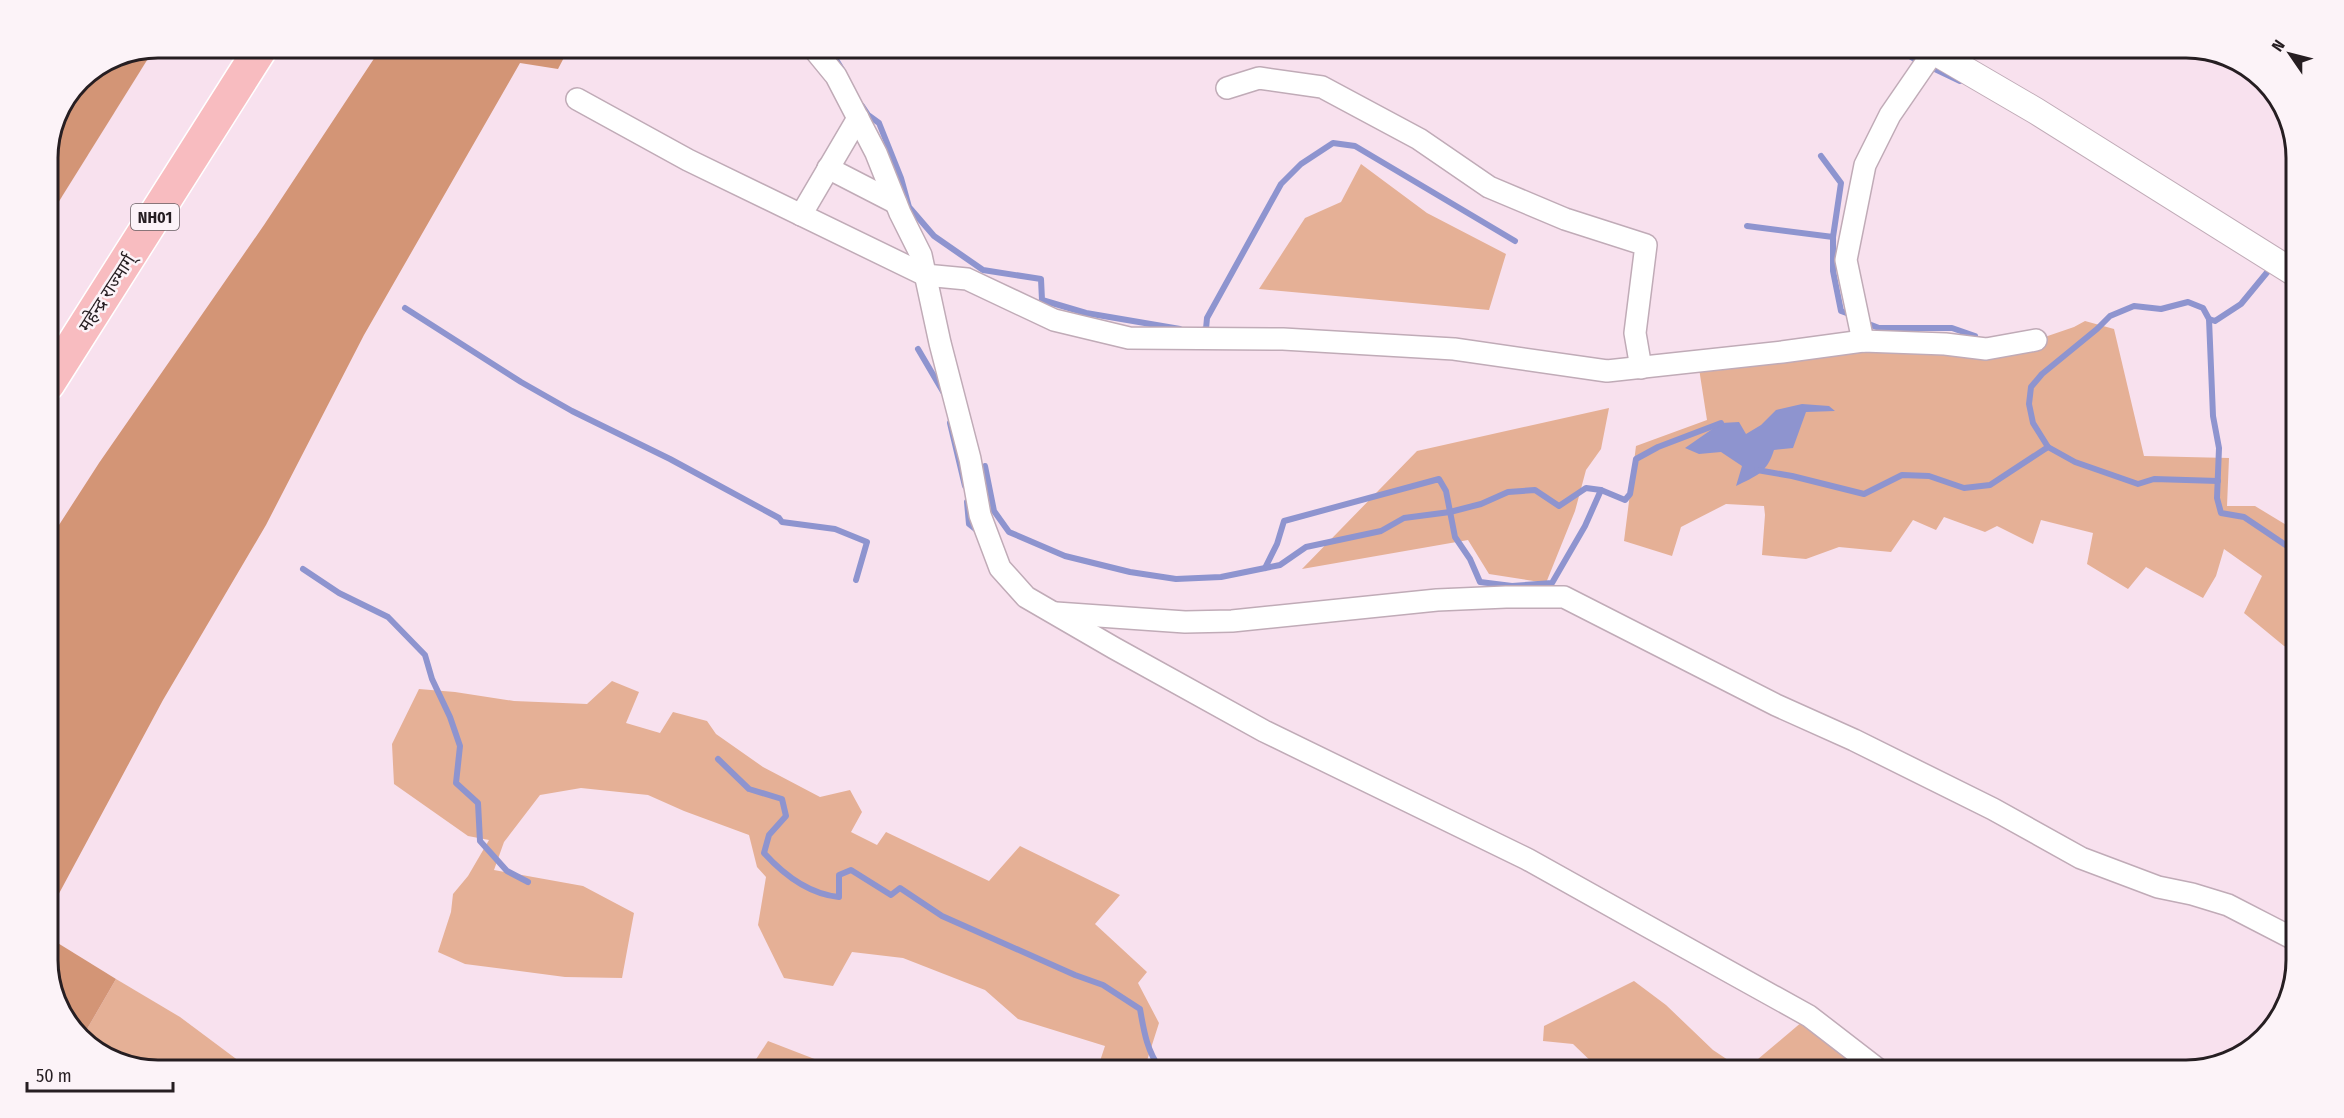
<svg xmlns="http://www.w3.org/2000/svg" width="2344" height="1118" font-family="'Fira Sans Condensed','Noto Sans Devanagari',sans-serif">
  <style>
    .green { fill: #e5b096 }
    .forest { fill: #d39576 }
    .water { fill: #8e94cf }
    .lines { fill: none; stroke-linecap: round; stroke-linejoin: round }
    .stream { stroke: #8e94cf; stroke-width: 6 }
    .minor-casing { stroke: #c0abb7; stroke-width: 24 }
    .tertiary-casing { stroke: #c0abb7; stroke-width: 28 }
    .trunk-casing { stroke: #fff; stroke-width: 36 }
    .minor { stroke: #fff; stroke-width: 21 }
    .tertiary { stroke: #fff; stroke-width: 26 }
    .trunk { stroke: #f8bcc0; stroke-width: 33 }
    .labels { text-anchor: middle; dominant-baseline: central; stroke-width: 5; stroke-linejoin: round; paint-order: stroke }
    .shield { fill: #fcf3f8; stroke: #665e62; stroke-width: 1.5 }
    .shield-label { font-size: 16px; font-weight: bold; fill: #261e22 }
    .street-label { font-size: 18px; fill: #261e22; stroke: #fcf3f8 }
    .rim { fill: none; stroke: #261e22; stroke-width: 3 }
  </style>
  <rect width="100%" height="100%" fill="#f8e1ee"/>
  <g class="green">
    <polygon points="1361,164 1427,213 1506,254 1489,310 1259,289 1305,218 1341,202"/>
    <polygon points="2085,321 2114,329 2144,456 2229,458 2227,506 2255,506 2296,531 2296,649 2284,646 2244,613 2262,576 2224,549 2216,576 2203,598 2146,567 2128,589 2087,564 2093,533 2041,520 2033,544 1997,526 1985,532 1944,517 1936,530 1913,520 1891,552 1839,547 1806,559 1762,555 1765,515 1764,506 1726,504 1681,527 1672,556 1624,541 1636,446 1707,420 1698,362 2036,340 2074,327"/>
    <polygon points="1609,408 1601,449 1586,470 1575,511 1546,583 1489,574 1468,540 1302,569 1417,451"/>
    <polygon points="612,681 639,692 626,723 660,733 673,712 707,721 716,734 763,767 820,797 850,790 862,812 851,832 877,845 886,832 989,881 1020,846 1120,895 1095,924 1147,972 1138,983 1159,1023 1144,1070 1097,1070 1105,1046 1018,1019 985,990 903,958 852,952 833,986 784,978 758,925 766,877 757,867 749,835 684,811 648,795 581,788 540,795 504,842 494,870 583,886 634,913 622,978 565,977 465,964 438,952 451,912 453,894 468,876 489,840 468,836 394,784 392,744 419,689 455,692 514,701 587,704"/>
    <polygon points="116,979 180,1017 251,1070 159,1070 116,1061 83,1036"/>
    <polygon points="1634,981 1666,1005 1713,1050 1743,1070 1600,1070 1573,1044 1543,1041 1544,1026"/>
    <polygon points="1809,1016 1877,1070 1745,1070"/>
    <polygon points="768,1041 843,1070 749,1070"/>
  </g>
  <g class="forest">
    <polygon points="381,48 569,48 558,69 520,63 364,335 266,525 163,700 48,914 48,542 99,463 264,225"/>
    <polygon points="154,49 48,219 48,152 81,80 117,56"/>
    <polygon points="48,937 116,979 83,1036 71,1026 48,967"/>
  </g>
  <path class="water" d="M1802,404L1829,406L1835,411L1806,412L1793,448L1774,450C1767,473 1756,476 1736,486L1742,466L1721,452L1699,454L1685,448L1721,423L1739,422L1746,434L1761,425L1776,410Z"/>
  <g class="lines">
    <g class="stream">
      <polyline points="829,48 843,71"/>
      <polyline points="1897,48 1916,60 1960,81"/>
      <polyline points="862,106 868,115 879,123 901,178 909,207 934,236 983,270 1041,279 1042,300 1086,313 1180,329"/>
      <polyline points="1747,226 1833,237 1841,183 1821,156"/>
      <polyline points="1833,237 1833,271 1841,311 1852,315"/>
      <polyline points="405,308 521,382 572,411 670,459 779,518 782,522 835,529 867,542 856,580"/>
      <polyline points="2209,319 2213,416 2219,448 2217,498 2221,513 2244,517 2296,552"/>
      <polyline points="1866,323 1879,328 1952,328 1975,336"/>
      <polyline points="1199,331 1206,329 1207,318 1281,184 1301,164 1333,143 1355,146 1515,241"/>
      <polyline points="918,349 945,395"/>
      <polyline points="950,423 965,486"/>
      <polyline points="2048,447 2033,423 2029,404 2031,387 2042,374 2097,329 2110,316 2134,306 2161,309 2188,302 2203,308 2209,319 2215,321 2241,304 2269,270 2266,265"/>
      <polyline points="985,466 994,511 1009,532 1065,556 1130,572 1176,579 1221,577 1280,565 1306,547 1381,531 1404,518 1450,512 1481,504 1508,492 1535,490 1559,506 1586,488 1601,490 1625,500 1630,494 1636,459 1658,447 1721,423"/>
      <polyline points="1757,470 1792,476 1864,494 1902,475 1929,476 1964,488 1990,485 2048,447 2075,462 2138,484 2154,479 2218,481"/>
      <polyline points="967,502 969,524 979,532"/>
      <polyline points="1265,568 1277,544 1284,521 1439,479 1446,491 1455,537 1470,559 1480,582 1512,586 1552,583 1585,526 1601,490"/>
      <polyline points="303,569 339,593 388,617 425,655 432,679 450,717 460,746 456,783 478,803 480,841 507,871 528,882"/>
      <path d="M718,759L749,789L782,799L786,816L769,835L764,853C784,875 808,894 839,897V875L851,870L891,895L900,888L942,916L1075,975L1103,985L1140,1009C1144,1032 1147,1051 1161,1070"/>
    </g>
    <g class="minor-casing">
      <g id="minor">
        <polyline points="813,48 836,76 876,153 900,213 921,255 940,343 970,459 980,515 1000,568 1026,597 1114,648 1264,731 1527,859 1647,926 1809,1016 1879,1070"/>
        <polyline points="1227,88 1259,78 1322,87 1419,139 1489,187 1565,219 1646,245 1635,333 1641,368"/>
        <polyline points="577,99 688,160 925,275 967,279 1054,320 1129,338 1283,339 1454,349 1607,371 1782,352 1863,341 1945,344 1986,349 2036,340"/>
        <polyline points="828,168 896,203"/>
        <polyline points="801,215 858,118"/>
        <polyline points="1863,341 1846,260 1865,165 1890,115 1934,51"/>
        <polyline points="1056,613 1185,622 1232,621 1437,600 1506,597 1564,597 1776,705 1854,740 1993,809 2081,858 2158,887 2192,894 2228,905 2296,940"/>
      </g>
    </g>
    <g class="tertiary-casing">
      <polyline id="tertiary" points="1928,48 2036,111 2296,274"/>
    </g>
    <g class="trunk-casing">
      <polyline id="trunk" points="48,384 261,48"/>
    </g>
    <use href="#minor" class="minor"/>
    <use href="#tertiary" class="tertiary"/>
    <use href="#trunk" class="trunk"/>
  </g>
  <g class="labels">
    <rect class="shield" x="131" y="204" width="48" height="26" rx="4.5"/>
    <g class="shield-label">
      <text x="155" y="217">NH01</text>
    </g>
    <g class="street-label">
      <text transform="translate(107 293) rotate(-57)">महेन्द्र राज्मार्ग्</text>
    </g>
  </g>
  <path d="M0 0H2344V1118H0ZM158 58H2186A100 100 0 0 1 2286 158V960A100 100 0 0 1 2186 1060H158A100 100 0 0 1 58 960V158A100 100 0 0 1 158 58Z" fill="#fcf3f8" fill-rule="evenodd"/>
  <path class="rim" d="M158 58H2186A100 100 0 0 1 2286 158V960A100 100 0 0 1 2186 1060H158A100 100 0 0 1 58 960V158A100 100 0 0 1 158 58Z"/>
  <g transform="translate(2290 54) rotate(305)" stroke="#fcf3f8" stroke-width="4.5" paint-order="stroke">
  <path d="M0-4.5L10 22L0 15L-10 22Z" fill="#261e22"/>
  <text y="-9" font-size="16" font-weight="bold" text-anchor="middle" fill="#261e22">N</text>
  </g>
  <path d="M27 1082v9h146v-9" fill="none" stroke="#261e22" stroke-width="3"/>
  <text x="36" y="1082" font-size="18" fill="#261e22" stroke="#fcf3f8" stroke-width="4.5" paint-order="stroke">50 m</text>
</svg>
